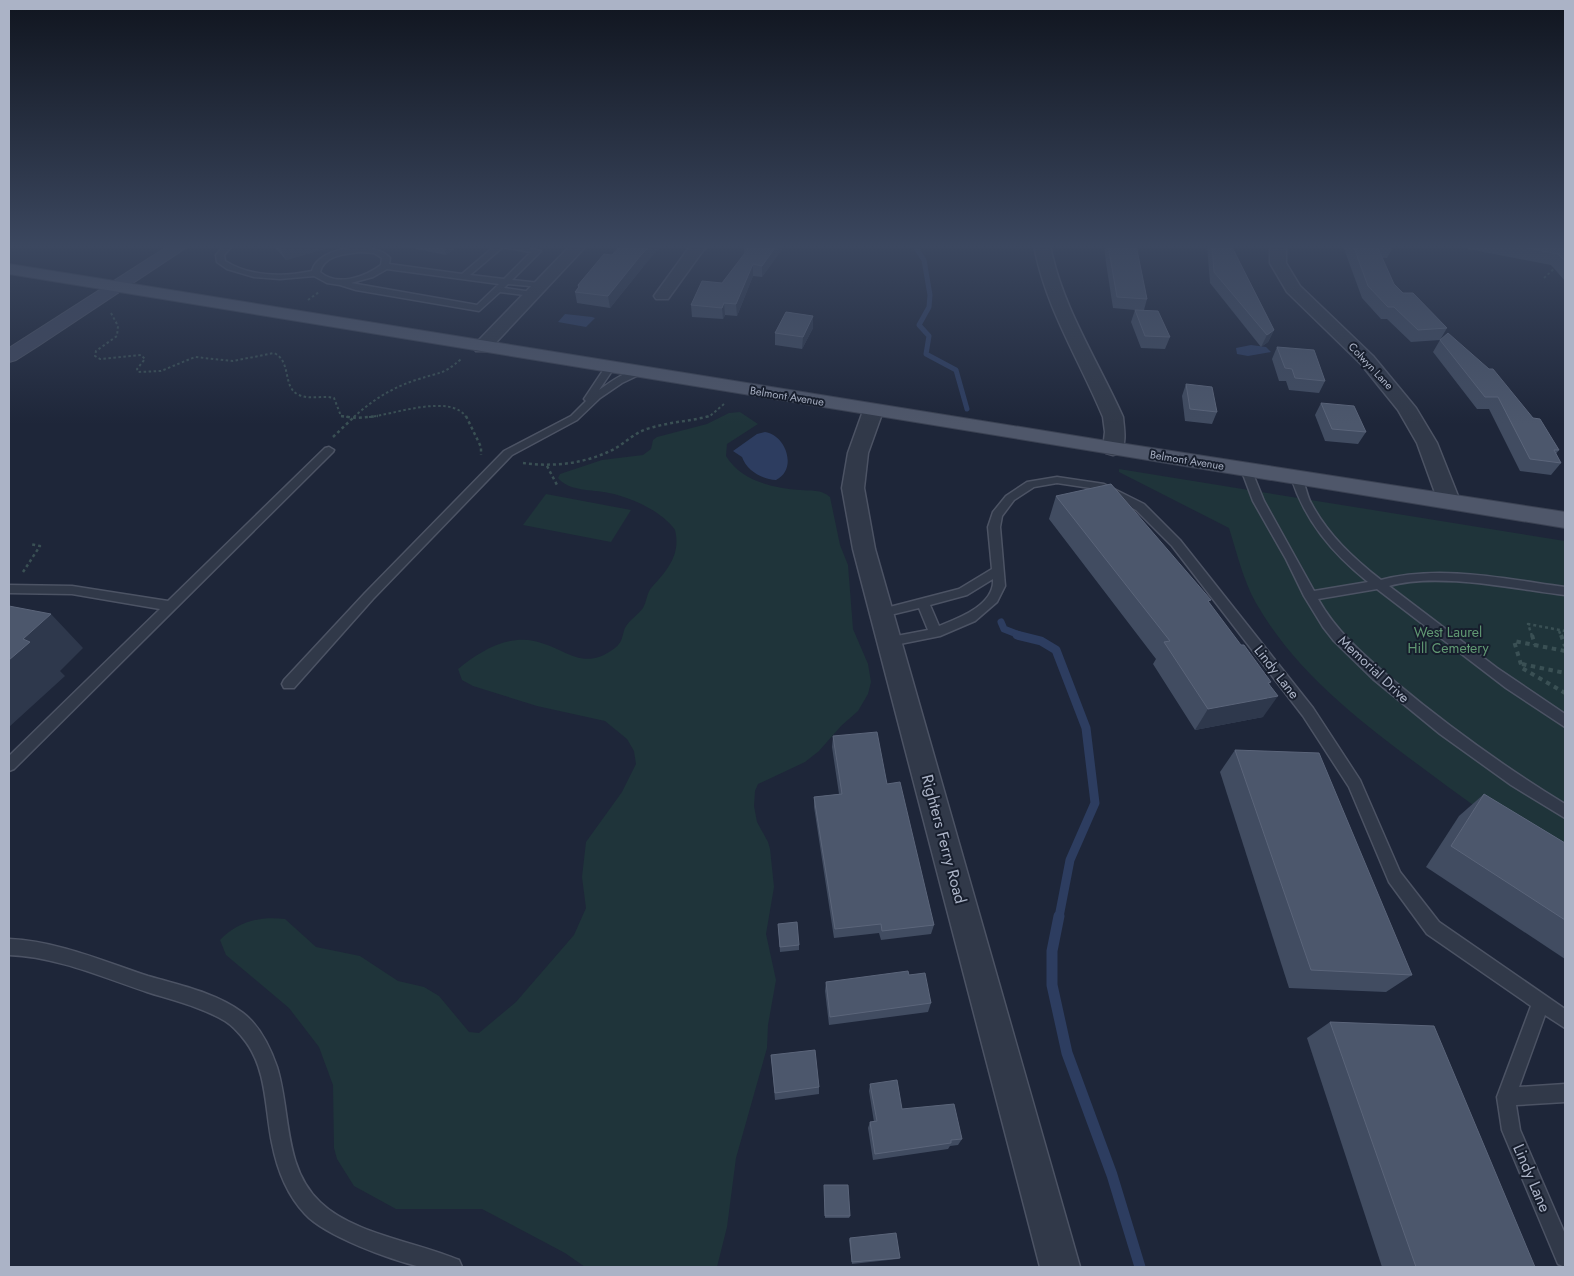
<svg xmlns="http://www.w3.org/2000/svg" width="1574" height="1276" font-family="Jost,sans-serif">
  <style>
    .green { fill: #1f343a }
    .water { fill: #2d3d60 }
    .lines { fill: none; stroke-linecap: round; stroke-linejoin: round }
    .stream-far3 { stroke: #2d3d60; stroke-width: 5 }
    .stream-far2 { stroke: #2d3d60; stroke-width: 7 }
    .stream-far1 { stroke: #2d3d60; stroke-width: 9 }
    .stream { stroke: #2d3d60; stroke-width: 11 }
    .lane-casing { stroke: #4c5364; stroke-width: 3 }
    .street-casing { stroke: #4c5364; stroke-width: 3 }
    .secondary-casing { stroke: #4c5364; stroke-width: 2 }
    .primary-casing { stroke: #3b4253; stroke-width: 2 }
    .path-far2 { stroke: #3a5054; stroke-width: 2; stroke-dasharray: 2.5 2.5; stroke-linecap: butt }
    .path-far1 { stroke: #3a5054; stroke-width: 2.5; stroke-dasharray: 3 3; stroke-linecap: butt }
    .path { stroke: #3a5054; stroke-width: 4; stroke-dasharray: 4.5 4.5; stroke-linecap: butt }
    .lane { fill: #313949; fill-rule: evenodd }
    .street { fill: #313949; fill-rule: evenodd }
    .secondary { fill: #3f475d; fill-rule: evenodd }
    .primary { fill: #4f576a; fill-rule: evenodd }
    .wall { fill: #414c61 }
    .shaded-wall { fill: #2e384c }
    .building { fill: #4c576c; stroke: #5b657a }
    .labels { text-anchor: middle; dominant-baseline: central; stroke-width: 4; stroke-linejoin: round; paint-order: stroke }
    .far-street-label { font-size: 11px; fill: #abb3c6; stroke: #171e2d }
    .park-label { font-size: 14px; fill: #619973; stroke: #171e2d }
    .street-label { font-size: 14px; fill: #abb3c6; stroke: #171e2d }
    .near-street-label { font-size: 16px; fill: #abb3c6; stroke: #171e2d }
  </style>
  <rect width="100%" height="100%" fill="#1e2639"/>
  <g class="green">
    <path d="M740,412L758,424L727,444L726,456C741,481 773,488 800,490C811,491 821,489 830,497L840,545L848,565L853,629L868,664L871,682L868,694L858,711L841,726L819,751L805,762L758,784L755,791L754,806L757,822L768,842L770,849L774,887L766,934L776,980L768,1025L767,1048L736,1158L727,1227L717,1267H585L565,1253L482,1209H396L354,1186L337,1159L334,1148L333,1085L319,1047L289,1008L226,955L220,940C238,921 261,916 285,919L316,947L360,956L398,981L424,987L439,996L469,1032L479,1033L516,1002L574,935L586,908L582,877L586,842L622,792L636,764L634,751L627,739L605,721L537,706L473,686L462,680L458,669C479,652 506,635 534,641C567,648 582,673 615,648C623,642 622,635 625,628C629,620 638,615 643,608C647,601 647,592 652,587C668,570 681,554 675,530C662,511 630,497 609,493C591,489 570,492 558,478L560,474L602,460L643,455L651,449L653,440L657,437L707,424L729,413Z"/>
    <path d="M1119,469L1565,541V864C1516,836 1469,803 1424,769C1361,722 1296,673 1256,603C1243,580 1237,553 1229,528L1119,472Z"/>
    <polygon points="546,494 631,510 611,542 523,525"/>
  </g>
  <g class="water">
    <polygon points="565,314 592,317 595,318 586,327 558,322"/>
    <polygon points="1251,345 1266,347 1271,352 1248,356 1237,354 1236,348"/>
    <path d="M765,432C786,435 798,469 776,480C762,479 747,471 742,457L733,451L757,434Z"/>
  </g>
  <g class="lines">
    <polyline class="stream-far3" points="914,245 924,260 930,295 929,307 919,325 929,336 926,354 956,370 967,409"/>
    <polyline class="stream-far2" points="1001,622 1004,629 1022,636"/>
    <polyline class="stream-far1" points="1017,635 1041,641 1056,650 1086,728 1095,803 1070,860 1059,917"/>
    <polyline class="stream" points="1059,916 1052,951 1052,985 1067,1053 1112,1175 1140,1267"/>
    <g class="lane-casing">
      <g id="lane">
        <path d="M225,245H233L224,255L225,261C250,277 284,277 312,271C318,246 375,240 390,258L389,264L462,274L496,245H515L541,251L512,280L540,283L544,285L540,287L508,284L504,288L532,292L536,294L532,296L500,292L479,311L356,290L340,285L327,283L314,276L280,279L254,277L227,269L217,262L216,255ZM503,247L531,252L504,279L470,275ZM360,252L374,253L382,258L381,265C365,277 337,287 320,272C324,255 345,254 360,252ZM387,269L499,284L477,305L351,283L373,277Z"/>
        <path d="M609,365L614,368L599,390C611,382 627,369 641,371L643,373L622,383L600,398L577,420L512,455L373,599L294,688H284L282,684L284,680L365,593L504,451L571,416L586,401L584,399L606,366Z"/>
        <polygon points="329,447 334,450 333,452 14,769 9,771 9,756 160,609 72,594 9,593 9,585 72,586 168,601 325,448"/>
        <path d="M1246,466L1251,469L1264,501L1314,591L1368,582C1332,553 1305,521 1291,477L1296,474C1305,476 1306,495 1311,503C1328,535 1353,558 1381,580C1439,564 1506,579 1565,587V595C1514,589 1438,572 1389,586L1497,668L1565,714V727L1506,688L1377,589L1318,599C1337,633 1366,657 1395,682C1449,727 1506,768 1565,804V818L1511,785L1440,734L1373,679L1334,641L1323,627L1304,596L1286,559L1253,501L1241,469Z"/>
        <path d="M1057,477L1104,484L1144,504L1180,540L1313,708L1360,780L1400,872L1439,922L1565,1009V1028L1545,1015L1519,1087L1565,1084V1102L1516,1105L1520,1130L1565,1234V1267L1558,1264L1502,1130L1497,1097L1531,1006L1427,934L1389,882L1349,787L1303,716L1172,546L1136,510L1097,489L1057,483L1034,487L1014,500L1002,516L1000,527L1005,586L997,602L975,621L940,636L890,646L886,644L884,641L886,638L928,630L919,608L882,617L876,613L878,610L959,589L992,569L988,527L993,512L1006,496L1027,482ZM993,579C995,605 959,618 939,626L930,605L967,595Z"/>
        <path d="M9,939C57,941 103,961 148,976C179,985 217,993 243,1013C260,1026 270,1047 277,1067C291,1112 283,1167 320,1202C353,1234 417,1242 459,1260L462,1267C449,1267 433,1270 421,1267C391,1260 325,1236 305,1214C287,1195 277,1169 272,1143C265,1109 267,1071 246,1042C240,1034 233,1026 225,1021C202,1007 172,1000 147,992C102,977 57,957 9,955Z"/>
      </g>
    </g>
    <g class="street-casing">
      <g id="street">
        <polygon points="571,245 587,245 488,351 476,351 473,347 476,343"/>
        <polygon points="691,245 707,245 668,299 656,299 654,296"/>
        <path d="M1034,245H1050C1062,307 1097,359 1123,417C1124,429 1127,443 1120,453L1113,455L1106,453L1103,449L1105,432L1103,417C1079,359 1045,307 1034,245Z"/>
        <polygon points="1270,245 1286,245 1286,263 1300,286 1373,356 1416,408 1437,443 1460,501 1457,506 1449,508 1441,506 1438,501 1417,443 1398,410 1361,364 1287,292 1270,263"/>
        <polygon points="873,405 880,407 883,411 868,453 864,488 875,549 1080,1267 1040,1267 853,549 842,488 848,453 863,411 866,407"/>
      </g>
    </g>
    <g class="secondary-casing">
      <polygon id="secondary" points="170,245 190,245 38,346 16,360 9,362 9,348"/>
    </g>
    <g class="primary-casing">
      <polygon id="primary" points="9,264 1113,442 1565,512 1565,528 9,274"/>
    </g>
    <g class="path-far2">
      <polyline points="1544,278 1556,267"/>
      <polyline points="308,300 319,292"/>
      <path d="M111,313L118,326L117,336L96,351L95,356L100,359L141,355L145,359L137,369L138,372L161,371L195,357L233,361L274,353C292,361 282,388 299,395C310,400 323,395 334,398L341,416L348,417"/>
      <path d="M354,417C372,400 395,386 419,379C440,372 443,375 461,359"/>
      <path d="M369,417C392,415 451,393 466,417"/>
      <polyline points="706,417 710,416 724,404"/>
    </g>
    <g class="path-far1">
      <polyline points="341,416 356,418 378,416"/>
      <polyline points="466,416 481,447 481,455"/>
      <polyline points="333,437 355,416"/>
      <path d="M523,463C552,467 583,464 610,451C624,445 634,432 650,428C670,422 691,421 710,416"/>
      <polyline points="547,466 557,485"/>
      <polyline points="23,572 40,546 30,544"/>
      <polyline points="1559,631 1561,636"/>
      <polyline points="1532,636 1528,624 1565,631"/>
    </g>
    <g class="path">
      <polyline points="1532,635 1535,645"/>
      <polyline points="1561,635 1565,646"/>
      <polyline points="1565,651 1514,641 1522,668 1565,693"/>
      <polyline points="1522,664 1565,673"/>
    </g>
    <use href="#lane" class="lane"/>
    <use href="#street" class="street"/>
    <use href="#secondary" class="secondary"/>
    <use href="#primary" class="primary"/>
  </g>
  <g class="wall">
    <polygon points="273,245 338,245 286,260"/>
    <polygon points="396,245 460,245 446,255"/>
    <polygon points="744,245 785,245 762,277 753,276 737,316 725,315 723,319 692,317 691,305 722,283 745,254 744,254"/>
    <polygon points="1104,245 1136,245 1147,299 1144,310 1170,337 1165,349 1141,348 1131,322 1135,310 1113,308 1106,263"/>
    <polygon points="1207,245 1231,245 1274,330 1268,342 1261,347 1210,283"/>
    <polygon points="1344,245 1392,245 1393,247 1387,258 1382,258 1394,284 1403,293 1447,328 1440,340 1559,450 1556,454 1561,463 1551,475 1520,471 1489,409 1477,409 1433,352 1440,340 1411,342 1387,319 1381,319 1362,298 1343,246"/>
    <polygon points="1463,245 1565,245 1565,281 1551,265 1463,248"/>
    <polygon points="612,255 643,267 610,308 577,303 575,292 578,287 578,285"/>
    <polygon points="813,328 802,349 775,345 775,333"/>
    <polygon points="1277,347 1325,381 1319,393 1289,390 1286,381 1279,381 1272,359"/>
    <polygon points="1186,384 1217,412 1212,424 1185,421 1182,396"/>
    <polygon points="1321,403 1366,432 1358,444 1325,441 1315,415"/>
    <polygon points="1056,496 1270,685 1263,717 1195,730 1153,664 1156,659 1049,519"/>
    <polygon points="833,736 887,784 934,925 931,934 881,940 879,933 834,938 814,807 814,797 839,794 832,747"/>
    <polygon points="1235,750 1412,975 1386,992 1289,988 1220,772"/>
    <polygon points="1484,794 1565,843 1565,959 1426,867 1459,816"/>
    <polygon points="778,924 799,945 799,950 780,952"/>
    <polygon points="909,975 931,1003 928,1012 829,1025 825,991 826,982"/>
    <polygon points="1330,1022 1535,1267 1382,1267 1307,1038"/>
    <polygon points="771,1055 819,1087 819,1094 775,1100"/>
    <polygon points="870,1084 902,1109 962,1139 958,1145 950,1146 948,1149 873,1160 868,1128 870,1122 874,1122 869,1091"/>
    <polygon points="824,1185 850,1216 849,1218 825,1218"/>
    <polygon points="850,1238 900,1258 898,1259 852,1264 849,1240"/>
  </g>
  <g class="shaded-wall">
    <polygon points="279,245 338,245 286,260"/>
    <polygon points="443,245 460,245 446,255"/>
    <polygon points="651,245 662,245 643,267 610,308 608,296 641,255"/>
    <polygon points="777,245 785,245 762,277 762,266"/>
    <polygon points="753,264 753,276 737,316 736,304"/>
    <polygon points="724,303 725,315 723,319 722,308"/>
    <polygon points="813,316 813,328 802,349 803,337"/>
    <polygon points="1274,330 1268,342 1261,347 1267,335"/>
    <polygon points="51,614 83,648 60,671 65,676 9,727 9,660 23,639"/>
    <polygon points="1271,682 1260,700 1278,696 1263,717 1195,730 1208,709 1268,683"/>
  </g>
  <g class="building">
    <polygon points="624,245 651,245 641,255 608,296 575,292 579,287 578,285 604,254 612,255 619,247 622,247"/>
    <polygon points="751,245 777,245 762,266 753,264 736,304 724,303 722,308 691,305 702,281 722,283"/>
    <polygon points="1108,245 1136,245 1147,299 1117,297"/>
    <polygon points="1212,245 1231,245 1274,330 1267,335 1214,272"/>
    <polygon points="1353,245 1392,245 1393,247 1377,246 1394,284 1403,293 1413,293 1447,328 1418,330 1394,307 1388,307 1368,286"/>
    <polygon points="1511,245 1565,245 1565,261 1558,254"/>
    <polygon points="1135,310 1158,311 1170,337 1145,336"/>
    <polygon points="786,312 813,316 803,337 775,333"/>
    <polygon points="1448,333 1489,369 1493,369 1533,418 1540,419 1559,450 1554,450 1561,463 1530,459 1498,397 1485,397 1440,340"/>
    <polygon points="1277,347 1314,350 1325,381 1295,378 1292,369 1285,368"/>
    <polygon points="1186,384 1212,387 1217,412 1190,409"/>
    <polygon points="1321,403 1354,406 1366,432 1332,429"/>
    <polygon points="1111,484 1211,600 1208,601 1241,645 1244,645 1271,682 1268,683 1278,696 1208,709 1164,642 1170,641 1056,496"/>
    <polygon points="9,606 51,614 23,639 30,642 9,660"/>
    <polygon points="877,732 887,784 900,782 934,925 882,931 881,924 835,929 814,797 842,794 833,736"/>
    <polygon points="1235,750 1319,753 1412,975 1311,970"/>
    <polygon points="1484,794 1565,843 1565,920 1451,846"/>
    <polygon points="797,922 799,945 780,947 778,924"/>
    <polygon points="908,971 909,975 925,973 931,1003 830,1017 826,982"/>
    <polygon points="1330,1022 1434,1026 1535,1267 1416,1267"/>
    <polygon points="815,1050 819,1087 775,1093 771,1055"/>
    <polygon points="897,1080 902,1109 954,1104 962,1139 951,1140 951,1143 875,1154 870,1122 877,1121 870,1084"/>
    <polygon points="824,1185 848,1185 850,1216 825,1216"/>
    <polygon points="896,1233 900,1258 852,1262 850,1238"/>
  </g>
  <linearGradient id="sky" x2="0" y2="1"><stop stop-color="#10151f"/><stop offset="0.58" stop-color="#3b475f"/><stop offset="1" stop-color="#3b475f" stop-opacity="0"/></linearGradient>
  <rect width="1574" height="424" fill="url(#sky)"/>
  <g class="labels">
    <g class="far-street-label">
      <text transform="translate(1371 366) rotate(47)">Colwyn Lane</text>
      <text transform="translate(787 396) rotate(9)">Belmont Avenue</text>
      <text transform="translate(1187 460) rotate(9)">Belmont Avenue</text>
    </g>
    <g class="park-label">
      <text x="1448" y="632">West Laurel<tspan x="1448" dy="16">Hill Cemetery</tspan></text>
    </g>
    <g class="street-label">
      <text transform="translate(1374 669) rotate(43)">Memorial Drive</text>
      <text transform="translate(1277 672) rotate(52)">Lindy Lane</text>
    </g>
    <g class="near-street-label">
      <text transform="translate(944 839) rotate(75)">Righters Ferry Road</text>
      <text transform="translate(1532 1178) rotate(67)">Lindy Lane</text>
    </g>
  </g>
  <rect width="1574" height="1276" fill="none" stroke="#abb3c6" stroke-width="20"/>
</svg>
